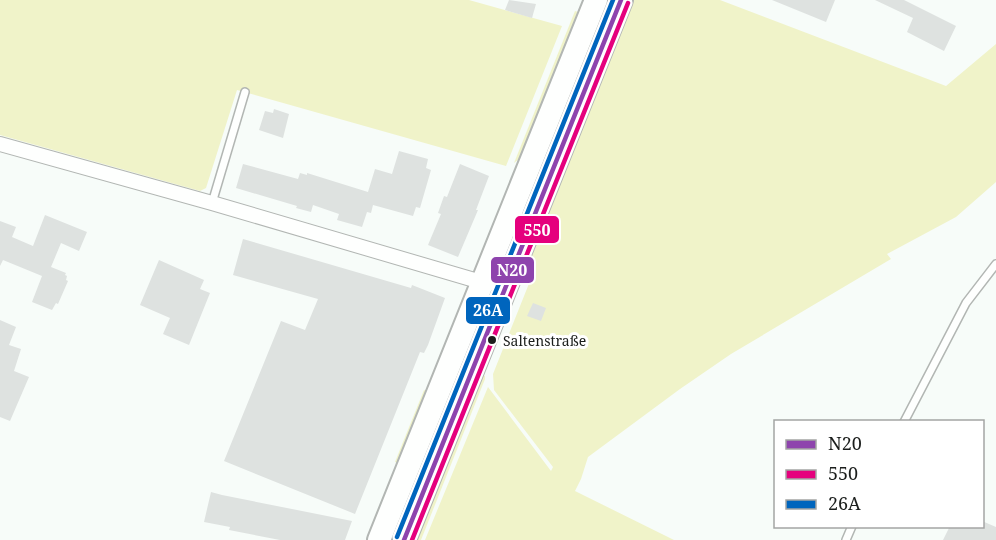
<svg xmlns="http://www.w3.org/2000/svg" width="996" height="540" font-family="'Noto Serif',serif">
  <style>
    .green { fill: #f0f3c9 }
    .building { fill: #dee2e0 }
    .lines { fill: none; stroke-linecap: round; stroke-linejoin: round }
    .lane-casing { stroke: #b2b6b3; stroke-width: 10 }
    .street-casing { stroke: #b2b6b3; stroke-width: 16 }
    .primary-casing { stroke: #b2b6b3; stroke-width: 26 }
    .lane { stroke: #fefffe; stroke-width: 7 }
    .street { stroke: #fefffe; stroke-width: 14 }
    .primary { stroke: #fefffe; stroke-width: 22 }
    .bus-1-casing { stroke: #fff; stroke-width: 9 }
    .bus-2-casing { stroke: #fff; stroke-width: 9 }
    .bus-3-casing { stroke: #fff; stroke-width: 9 }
    .bus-1 { stroke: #8e44ad; stroke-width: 4.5 }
    .bus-2 { stroke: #e5007d; stroke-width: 4.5 }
    .bus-3 { stroke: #0065bd; stroke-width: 4.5 }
    .bus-dot { fill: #1b1e1c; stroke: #fff; stroke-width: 2 }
    .labels { text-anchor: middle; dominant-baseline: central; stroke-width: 6; stroke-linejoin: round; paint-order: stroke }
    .bus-label { font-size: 14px; fill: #1b1e1c; stroke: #fff; text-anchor: start }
    .line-badge { stroke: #fff; stroke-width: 2 }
    .badge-label { font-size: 16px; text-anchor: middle; font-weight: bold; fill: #fff }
  </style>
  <rect width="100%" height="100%" fill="#f7fcf9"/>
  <g class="green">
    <polygon points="0,0 469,0 562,26 506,166 237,90 206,188 200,191 0,135"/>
    <polygon points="629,0 720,0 946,86 996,44 996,182 956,217 887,254 891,259 731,354 680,389 588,457 581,479 575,491 674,540 425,540 488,387 551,471 553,467 494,390 493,374 534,271 523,266"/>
    <polygon points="575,11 581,13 523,156 514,163"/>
    <polygon points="480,374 485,376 485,379 421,540 414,540"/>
    <polygon points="424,390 429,392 400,464 395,462"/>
  </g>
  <g class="building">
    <polygon points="509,0 536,4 532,18 505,10"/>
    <polygon points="772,0 835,0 826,22"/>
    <polygon points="875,0 904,0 956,26 944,51 907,32 913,18"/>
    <polygon points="274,109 289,114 283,138 259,130 265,111 273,113"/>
    <polygon points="399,151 428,159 426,168 431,170 420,208 416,207 413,216 373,205 371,213 367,212 362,227 337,220 339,214 313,205 311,212 296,208 297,206 236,188 243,164 298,179 300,173 307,175 307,173 368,192 375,169 392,174"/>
    <polygon points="460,164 489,176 476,210 478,210 458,257 428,245 441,214 438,213 444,196 447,197"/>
    <polygon points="45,215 87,232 79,251 61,243 51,267 66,273 65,275 67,276 66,280 68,281 58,304 56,303 52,310 32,302 42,276 3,260 0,266 0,221 16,227 12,237 33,246"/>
    <polygon points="243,239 411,288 412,285 445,298 428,345 424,353 420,352 355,514 224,461 281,321 305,330 318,299 233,275"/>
    <polygon points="159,260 204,280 200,289 210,293 189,345 163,334 170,318 140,305"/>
    <polygon points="533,303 546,308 541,321 527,316"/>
    <polygon points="0,320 16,327 9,345 21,349 14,371 29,377 10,421 0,417"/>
    <polygon points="211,492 222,495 352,521 345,540 280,540 229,530 230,527 204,522"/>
    <polygon points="982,521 996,527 996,540 943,540 950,526 982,526"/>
  </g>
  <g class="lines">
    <g class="lane-casing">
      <g id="lane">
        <polyline points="212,203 245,92"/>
        <polyline points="904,422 966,303 996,264"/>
        <polyline points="846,540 852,526"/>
      </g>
    </g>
    <g class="street-casing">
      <polyline id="street" points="0,144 212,203 488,284"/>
    </g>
    <g class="primary-casing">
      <g id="primary">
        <polyline points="379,540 596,0"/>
        <polyline points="404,540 621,0"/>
      </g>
    </g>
    <use href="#lane" class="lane"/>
    <use href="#street" class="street"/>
    <use href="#primary" class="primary"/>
    <g class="bus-1-casing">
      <polyline id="bus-1" points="404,540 621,0"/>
    </g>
    <g class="bus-2-casing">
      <polyline id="bus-2" points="412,540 628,3"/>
    </g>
    <g class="bus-3-casing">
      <polyline id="bus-3" points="397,537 613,0"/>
    </g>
    <use href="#bus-1" class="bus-1"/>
    <use href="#bus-2" class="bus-2"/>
    <use href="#bus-3" class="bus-3"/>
  </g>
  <circle class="bus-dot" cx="492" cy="340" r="5"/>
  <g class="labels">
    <g class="bus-label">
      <text x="503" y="340">Saltenstraße</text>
    </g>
  </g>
  <g class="line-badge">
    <rect x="514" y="215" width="46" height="29" rx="6" fill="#e5007d"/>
    <rect x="490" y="256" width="45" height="28" rx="6" fill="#8e44ad"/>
    <rect x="465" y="296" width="46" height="29" rx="6" fill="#0065bd"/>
  </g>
  <g class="badge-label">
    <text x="537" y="236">550</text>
    <text x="512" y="276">N20</text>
    <text x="488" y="316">26A</text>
  </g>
  <rect x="774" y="420" width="210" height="108" fill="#ffffff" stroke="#a4a5a4" stroke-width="1.5"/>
  <rect x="786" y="440" width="30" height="9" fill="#8e44ad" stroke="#a4a5a4" stroke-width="1.5"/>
  <text x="828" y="450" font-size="18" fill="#1b1e1c">N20</text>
  <rect x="786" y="470" width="30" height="9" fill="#e5007d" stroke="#a4a5a4" stroke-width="1.5"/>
  <text x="828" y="480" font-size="18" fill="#1b1e1c">550</text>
  <rect x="786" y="500" width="30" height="9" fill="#0065bd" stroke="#a4a5a4" stroke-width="1.5"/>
  <text x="828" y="510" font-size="18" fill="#1b1e1c">26A</text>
</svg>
